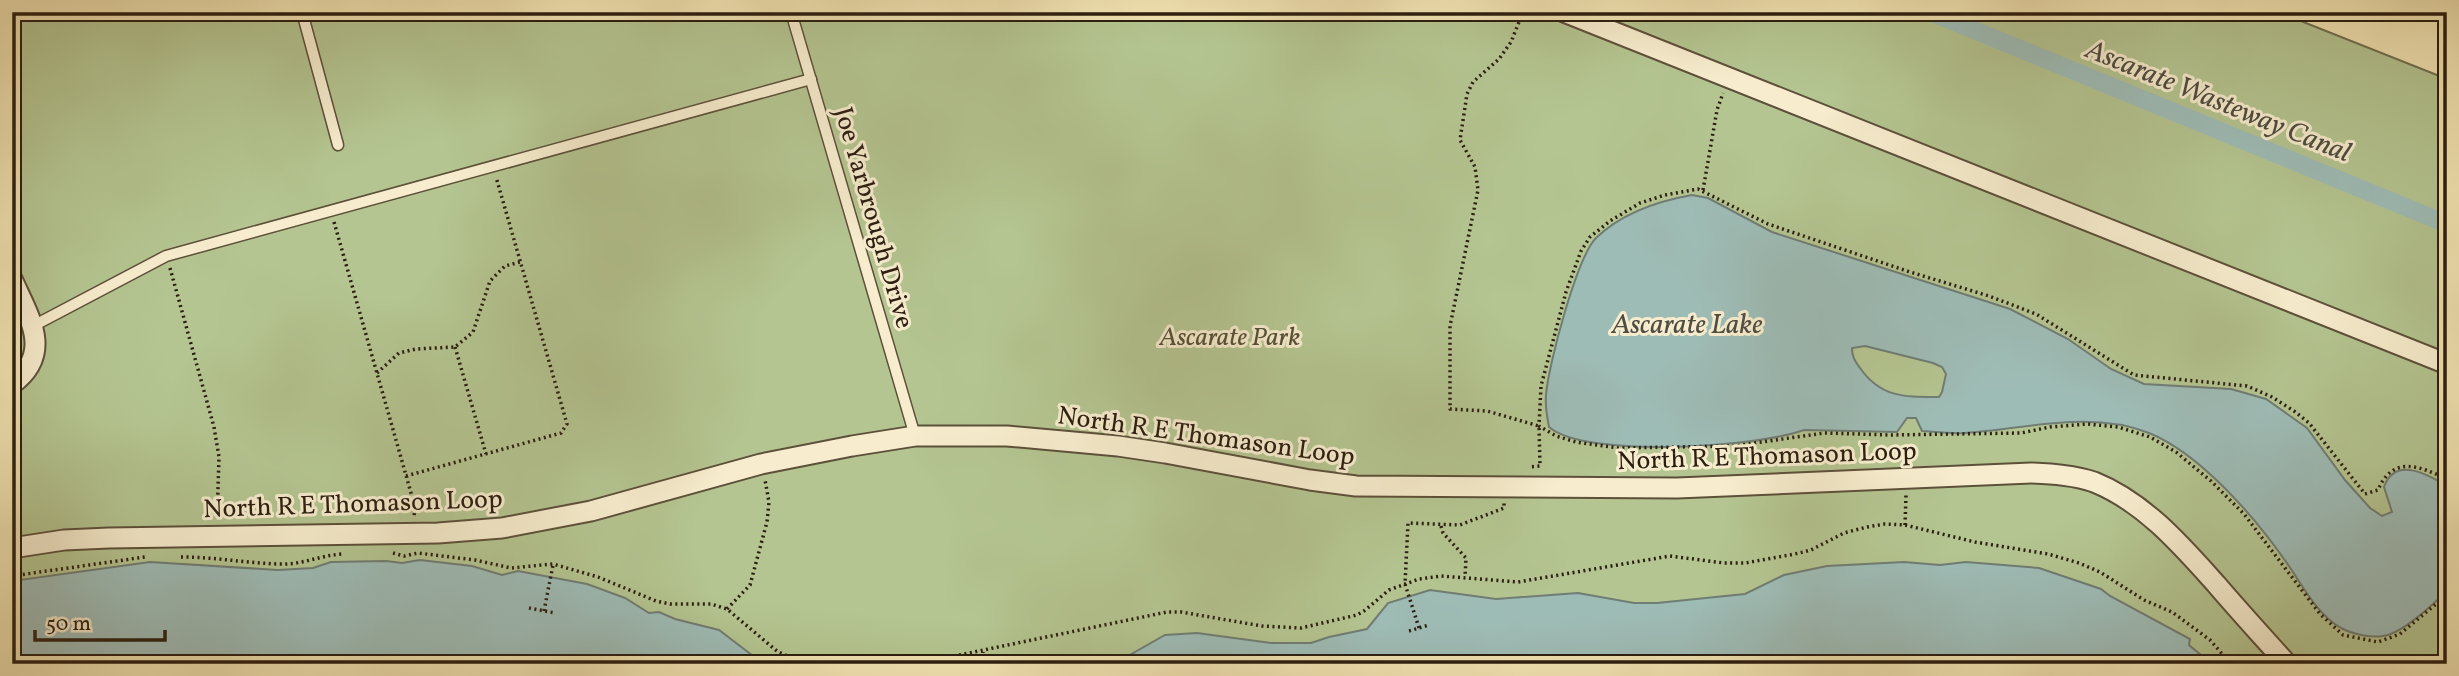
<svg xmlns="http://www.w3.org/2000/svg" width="2459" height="676" font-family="Vollkorn,serif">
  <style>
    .green { fill: #b4c591; stroke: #707251; stroke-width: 2 }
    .water { fill: #9ebcb6; stroke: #707d74; stroke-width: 2; fill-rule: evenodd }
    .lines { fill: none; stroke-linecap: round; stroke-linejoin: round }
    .canal { stroke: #9ebcb6; stroke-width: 18 }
    .lane-casing { stroke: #5d503a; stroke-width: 13 }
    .street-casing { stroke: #5d503a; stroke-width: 23 }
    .path { stroke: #2b1e11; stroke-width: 3.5; stroke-dasharray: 2 3.5; stroke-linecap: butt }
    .lane { stroke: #f7edce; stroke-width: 10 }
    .street { stroke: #f7edce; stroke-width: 19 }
    .labels { text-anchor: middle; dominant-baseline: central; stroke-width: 6; stroke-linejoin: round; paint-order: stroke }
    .street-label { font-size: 26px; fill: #2b1e11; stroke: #f7edce }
    .park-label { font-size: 26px; font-style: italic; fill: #545037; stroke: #f7edce }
    .water-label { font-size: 28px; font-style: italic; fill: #4e4d43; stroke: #f7edce }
  </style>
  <rect width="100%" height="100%" fill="#f2e4b3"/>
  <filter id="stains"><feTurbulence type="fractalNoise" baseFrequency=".00286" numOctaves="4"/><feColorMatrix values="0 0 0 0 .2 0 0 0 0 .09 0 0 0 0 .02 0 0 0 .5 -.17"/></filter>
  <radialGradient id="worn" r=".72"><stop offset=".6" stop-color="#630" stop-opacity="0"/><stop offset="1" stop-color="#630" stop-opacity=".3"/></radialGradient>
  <polygon class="green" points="12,12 2278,12 2447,79 2447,664 12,664"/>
  <g class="water">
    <path d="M1692,195L1708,198L1772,232L2010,309L2068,339L2111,369L2144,384L2231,389L2266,399L2307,428L2345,480L2370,508L2382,516L2392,512L2384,487C2395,456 2427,474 2447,486V591C2433,604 2402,634 2383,636C2370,638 2352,634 2341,628C2315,613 2301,582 2284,559C2253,515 2199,453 2149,433C2090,410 2026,429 1965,433C1950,434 1936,432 1922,431L1916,418H1907L1897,432L1804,430C1758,447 1586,459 1549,427C1547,417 1545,406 1546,395C1548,366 1577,257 1596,238C1622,213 1658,201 1692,195ZM1865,346L1933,363L1942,367L1946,374L1942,392L1939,397C1905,397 1881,398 1860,368C1855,361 1852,357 1852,348Z"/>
    <polygon points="420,560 472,566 502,575 518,571 587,584 625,598 649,613 659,612 675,619 719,630 757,659 768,664 12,664 12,581 150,562 278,570 313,568 331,562 386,561 402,563"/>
    <polygon points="1904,562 1940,565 1966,562 2039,568 2101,589 2110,596 2190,639 2189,645 2212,664 1121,664 1128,656 1165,635 1197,633 1271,643 1311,643 1329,637 1367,629 1388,603 1430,590 1496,599 1578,593 1634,603 1657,603 1745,594 1784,575 1827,566"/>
  </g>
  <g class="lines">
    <polyline class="canal" points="1930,12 2447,224"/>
    <g class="lane-casing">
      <g id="lane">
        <polyline points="302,12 338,145"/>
        <polyline points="791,12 915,436"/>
        <polyline points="33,326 166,256 811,79"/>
      </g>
    </g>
    <g class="street-casing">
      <g id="street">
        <polyline points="1564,12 2447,364"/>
        <path d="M12,279C29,317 54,353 12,384"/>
        <path d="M12,548L64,540L109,538L438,533L502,528L591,511L761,464L852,446L915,436H1007L1118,446L1165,453L1310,480L1356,486L1677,488L2031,473C2051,474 2074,475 2094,482C2144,502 2181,545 2216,584C2239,611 2263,637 2287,664"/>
      </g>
    </g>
    <g class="path">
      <polyline points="1523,12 1511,42 1499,59 1473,82 1467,94 1460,140 1475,167 1478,190 1450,326 1450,409 1487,411 1539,426 1540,466 1529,467"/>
      <polyline points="1703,190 1717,110 1723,93"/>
      <polyline points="334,222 415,507 414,517"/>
      <polyline points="170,268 214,427 219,457 217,520"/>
      <polyline points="455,347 486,454"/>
      <polyline points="377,373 399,353 416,349 455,347 473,332 490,281 505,266 520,262"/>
      <polyline points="406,476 561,433 567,424 496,177"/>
      <path d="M2447,479C2419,466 2393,455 2378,490L2365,494L2309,423L2294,411L2272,397L2247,386L2134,375L2036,314L1989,296L1910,272L1768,224L1698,189L1665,195L1640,203L1610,221L1590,237L1581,251L1566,292L1541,386L1539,426L1556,436L1576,442L1618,448L1734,446L1824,433L1890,435L2021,433L2050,427L2087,424L2118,427L2150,437L2176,452L2211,481L2244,514L2320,614L2343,635L2378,642L2400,634L2447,595"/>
      <polyline points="1905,525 1906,495"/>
      <polyline points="1441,526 1443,533 1466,558 1465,577"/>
      <polyline points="393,553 404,556 418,553 475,560 511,568 553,564 598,577 656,601 670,604 711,604 727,609 778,652 807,664"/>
      <path d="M181,557C214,557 246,563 279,564C303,565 320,555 343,554"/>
      <polyline points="12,576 145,557"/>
      <polyline points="529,608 555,613"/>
      <polyline points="727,609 750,585 767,522 769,502 765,480"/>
      <polyline points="544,611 553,565"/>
      <polyline points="1419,628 1405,584 1408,523 1460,525 1504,508 1504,503"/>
      <polyline points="1409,631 1429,625"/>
      <polyline points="916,664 1167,612 1181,612 1262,626 1301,628 1357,615 1364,611 1389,590 1419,579 1441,576 1518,582 1670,556 1724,563 1745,563 1795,554 1811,550 1844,533 1867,527 1885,524 1905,525 1975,542 2048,554 2079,563 2100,572 2144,600 2172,612 2210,640 2231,664"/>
      <polyline points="983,664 983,652"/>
    </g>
    <use href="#lane" class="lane"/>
    <use href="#street" class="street"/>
  </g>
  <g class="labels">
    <g class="street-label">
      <text transform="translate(873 218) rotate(74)">Joe Yarbrough Drive</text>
      <text transform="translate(1206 437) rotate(8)">North R E Thomason Loop</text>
      <text transform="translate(1767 457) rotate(-2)">North R E Thomason Loop</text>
      <text transform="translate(353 505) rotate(-2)">North R E Thomason Loop</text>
    </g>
    <g class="park-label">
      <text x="1230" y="338">Ascarate Park</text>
    </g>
    <g class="water-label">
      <text transform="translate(2218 102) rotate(22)">Ascarate Wasteway Canal</text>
      <text x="1687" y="325">Ascarate Lake</text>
    </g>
  </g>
  <rect width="2459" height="676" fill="none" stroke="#f2e4b3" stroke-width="42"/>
  <rect x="14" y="14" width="2431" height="648" fill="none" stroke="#2b1e11" stroke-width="3.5"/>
  <rect x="21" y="21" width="2417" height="634" fill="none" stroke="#2b1e11" stroke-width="2"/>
  <path d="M35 630v10h130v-10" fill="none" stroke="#2b1e11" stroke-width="3.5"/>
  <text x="46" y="630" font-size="21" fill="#2b1e11" stroke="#f7edce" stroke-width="5" paint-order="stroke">50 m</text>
  <rect width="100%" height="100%" filter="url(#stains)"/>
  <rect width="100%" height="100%" fill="url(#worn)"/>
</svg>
